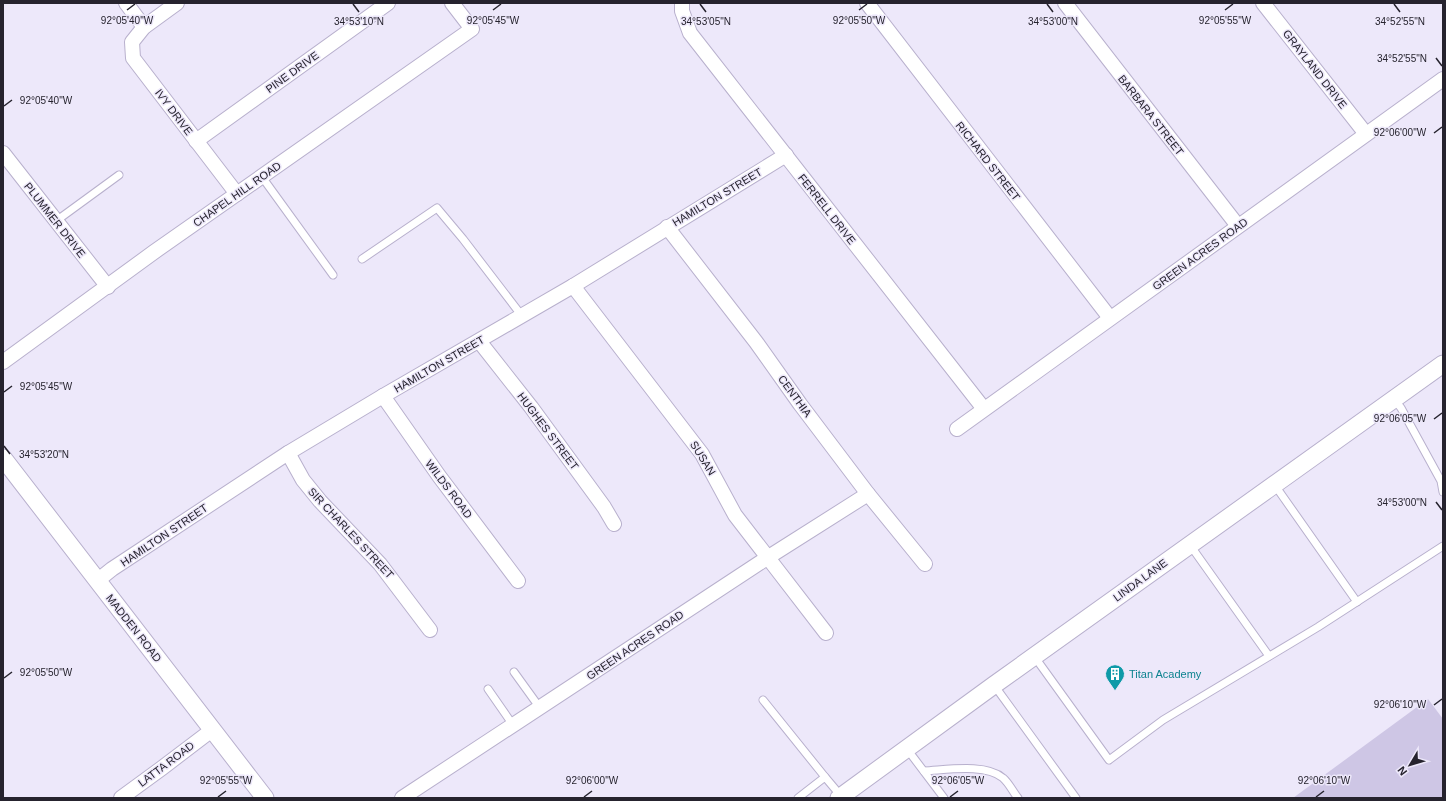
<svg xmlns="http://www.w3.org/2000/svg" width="1446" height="801" font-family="Arial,sans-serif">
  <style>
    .green { fill: #cec6e5 }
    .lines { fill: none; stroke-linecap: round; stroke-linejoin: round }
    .service-casing { stroke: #b8b0cd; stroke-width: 9 }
    .minor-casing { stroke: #b8b0cd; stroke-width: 16 }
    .tertiary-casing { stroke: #b8b0cd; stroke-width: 19 }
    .service { stroke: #fff; stroke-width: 7 }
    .minor { stroke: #fff; stroke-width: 14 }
    .tertiary { stroke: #fff; stroke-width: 17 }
    .ticks { fill: none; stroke: #26232e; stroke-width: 1.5 }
    .labels { text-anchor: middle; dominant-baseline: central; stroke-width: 3; stroke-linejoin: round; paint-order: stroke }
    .street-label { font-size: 11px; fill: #26232e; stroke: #ede8fa }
    .culture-label { font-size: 11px; fill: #0d838f; stroke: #ede8fa; text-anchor: start }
    .ticks-label { font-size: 10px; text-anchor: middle; fill: #26232e; stroke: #ede8fa; stroke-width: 3; stroke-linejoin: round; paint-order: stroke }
  </style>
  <rect width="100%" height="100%" fill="#ede8fa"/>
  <polygon class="green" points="1428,699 1443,719 1443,798 1293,798"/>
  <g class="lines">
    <g class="service-casing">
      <g id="service">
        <polyline points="262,177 333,275"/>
        <polyline points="56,221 119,175"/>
        <polyline points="362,259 437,208 463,239 522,316"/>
        <polyline points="1394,399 1401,408 1441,481 1443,492"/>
        <polyline points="1274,484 1357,602"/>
        <polyline points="1190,545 1269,656"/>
        <polyline points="1034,656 1109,760 1163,720 1318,627 1443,546"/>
        <polyline points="514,672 540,708"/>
        <polyline points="994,685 1076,798"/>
        <polyline points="488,689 513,725"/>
        <polyline points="763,700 825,777"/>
        <polyline points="907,749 944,798"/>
        <path d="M924,771C946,770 986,763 1003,778C1009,783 1013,792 1018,798"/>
        <polyline points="798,798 825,777 841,796"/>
      </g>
    </g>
    <g class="minor-casing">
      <g id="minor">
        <polyline points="126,3 144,27"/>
        <polyline points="177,3 144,27 132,42 133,58 237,194"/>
        <polyline points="682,3 682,11 690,33 984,409"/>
        <polyline points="867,3 1110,318"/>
        <polyline points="1065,3 1238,226"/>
        <polyline points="1263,3 1366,134"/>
        <polyline points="196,141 388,3"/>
        <polyline points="3,153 108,287"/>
        <polyline points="667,227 756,342 800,404 868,494 925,564"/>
        <polyline points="573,286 702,454 735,515 826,633"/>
        <polyline points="479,341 531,407 604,507 614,524"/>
        <polyline points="3,362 154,252 472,29 452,3"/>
        <polyline points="383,396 439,476 518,581"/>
        <polyline points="957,429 1443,79"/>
        <polyline points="288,453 303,480 320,501 380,564 430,630"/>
        <polyline points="97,581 112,569 288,453 383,396 573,286 786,155"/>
        <polyline points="121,798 162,768 212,730"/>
        <polyline points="402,798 767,558 868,494"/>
      </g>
    </g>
    <g class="tertiary-casing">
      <g id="tertiary">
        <polyline points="3,458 265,798"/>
        <polyline points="839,798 994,685 1443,364"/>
      </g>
    </g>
    <use href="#service" class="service"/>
    <use href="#minor" class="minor"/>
    <use href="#tertiary" class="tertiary"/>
  </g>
  <path class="ticks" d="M353,4L359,12M700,4L706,12M1047,4L1053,12M1394,4L1400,12M127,10L135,4M493,10L501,4M859,10L867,4M1225,10L1233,4M1436,58L1442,66M4,106L12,100M1434,133L1442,127M4,392L12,386M1434,419L1442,413M4,446L10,454M1436,502L1442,510M4,678L12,672M1434,705L1442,699M218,797L226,791M584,797L592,791M950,797L958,791M1316,797L1324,791"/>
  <defs>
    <g id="building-pin" transform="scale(1)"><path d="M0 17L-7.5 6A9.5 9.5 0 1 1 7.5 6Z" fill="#0f9aa8" stroke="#ede8fa"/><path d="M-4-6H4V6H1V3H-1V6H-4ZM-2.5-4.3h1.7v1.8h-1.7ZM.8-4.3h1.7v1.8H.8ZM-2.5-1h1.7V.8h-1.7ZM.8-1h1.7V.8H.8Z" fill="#fff"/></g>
  </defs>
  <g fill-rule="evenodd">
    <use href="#building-pin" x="1115" y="674"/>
  </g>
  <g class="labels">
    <g class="street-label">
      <text transform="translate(1315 69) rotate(52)">GRAYLAND DRIVE</text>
      <text transform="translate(292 72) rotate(-36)">PINE DRIVE</text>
      <text transform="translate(174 112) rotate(53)">IVY DRIVE</text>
      <text transform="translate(1151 115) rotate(52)">BARBARA STREET</text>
      <text transform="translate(988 161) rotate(52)">RICHARD STREET</text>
      <text transform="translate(237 194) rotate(-35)">CHAPEL HILL ROAD</text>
      <text transform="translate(717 197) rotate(-31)">HAMILTON STREET</text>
      <text transform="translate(827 209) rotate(52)">FERRELL DRIVE</text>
      <text transform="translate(55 220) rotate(52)">PLUMMER DRIVE</text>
      <text transform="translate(1200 254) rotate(-36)">GREEN ACRES ROAD</text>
      <text transform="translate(439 364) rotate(-30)">HAMILTON STREET</text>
      <text transform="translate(795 396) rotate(54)">CENTHIA</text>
      <text transform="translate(548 431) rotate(53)">HUGHES STREET</text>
      <text transform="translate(703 458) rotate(58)">SUSAN</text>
      <text transform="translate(449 489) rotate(53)">WILDS ROAD</text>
      <text transform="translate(351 533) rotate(47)">SIR CHARLES STREET</text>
      <text transform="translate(164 535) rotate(-34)">HAMILTON STREET</text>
      <text transform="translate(1140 580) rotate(-36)">LINDA LANE</text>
      <text transform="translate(134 628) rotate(52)">MADDEN ROAD</text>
      <text transform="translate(635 645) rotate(-34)">GREEN ACRES ROAD</text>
      <text transform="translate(166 764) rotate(-37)">LATTA ROAD</text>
    </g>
    <g class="culture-label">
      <text x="1129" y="674">Titan Academy</text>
    </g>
  </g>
  <g class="ticks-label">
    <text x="127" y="24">92°05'40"W</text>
    <text x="493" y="24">92°05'45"W</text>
    <text x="859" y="24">92°05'50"W</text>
    <text x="1225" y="24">92°05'55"W</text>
    <text x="1400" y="25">34°52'55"N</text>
    <text x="359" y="25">34°53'10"N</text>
    <text x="706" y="25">34°53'05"N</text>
    <text x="1053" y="25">34°53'00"N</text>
    <text x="1402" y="62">34°52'55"N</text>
    <text x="46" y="104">92°05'40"W</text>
    <text x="1400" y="136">92°06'00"W</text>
    <text x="46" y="390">92°05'45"W</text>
    <text x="1400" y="422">92°06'05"W</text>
    <text x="44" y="458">34°53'20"N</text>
    <text x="1402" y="506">34°53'00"N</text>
    <text x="46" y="676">92°05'50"W</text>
    <text x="1400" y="708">92°06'10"W</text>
    <text x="226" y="784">92°05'55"W</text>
    <text x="592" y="784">92°06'00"W</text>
    <text x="958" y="784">92°06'05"W</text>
    <text x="1324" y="784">92°06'10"W</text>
  </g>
  <rect width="1446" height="801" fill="none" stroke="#26232e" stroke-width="8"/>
  <g transform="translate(1410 765) rotate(232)" stroke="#ede8fa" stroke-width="3" paint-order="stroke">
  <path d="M0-3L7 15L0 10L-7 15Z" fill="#26232e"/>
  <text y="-6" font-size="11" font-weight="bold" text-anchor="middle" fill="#26232e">N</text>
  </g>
</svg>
